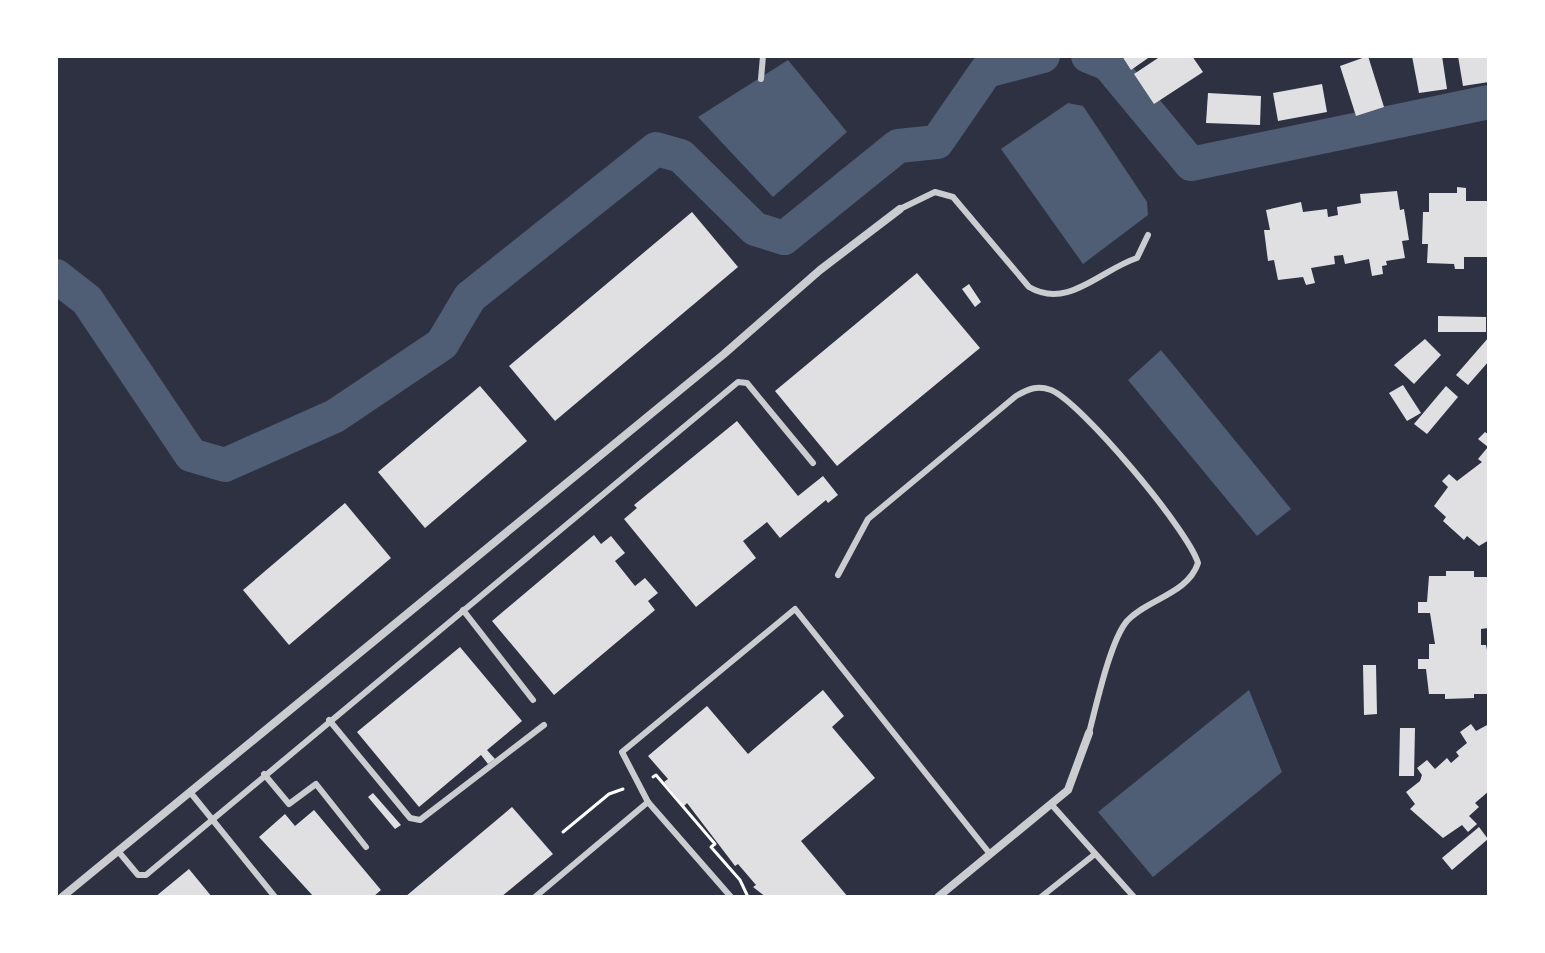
<svg xmlns="http://www.w3.org/2000/svg" width="1545" height="953" font-family="'IBM Plex Sans',sans-serif">
  <style>
    .water { fill: #4f5d75 }
    .lines { fill: none; stroke-linecap: round; stroke-linejoin: round }
    .river { stroke: #4f5d75; stroke-width: 34 }
    .building { fill: #e0e0e3 }
    .path { stroke: #fff; stroke-width: 3 }
    .service { stroke: #caccd0; stroke-width: 6 }
    .minor { stroke: #caccd0; stroke-width: 8 }
  </style>
  <rect width="100%" height="100%" fill="#2d3142"/>
  <g class="water">
    <polygon points="788,60 847,132 773,197 698,117"/>
    <polygon points="1068,103 1083,106 1147,202 1148,215 1083,264 1001,149"/>
    <polygon points="1161,350 1291,509 1257,536 1128,380"/>
    <polygon points="1249,690 1282,772 1153,877 1098,812"/>
  </g>
  <g class="lines">
    <g class="river">
      <polyline points="1088,56 1108,64 1191,164 1489,102"/>
      <polyline points="56,276 87,300 191,455 225,465 335,416 442,344 470,297 656,149 681,156 755,229 784,238 898,146 937,142 986,71 1043,56"/>
    </g>
  </g>
  <g class="building">
    <polygon points="1122,56 1151,56 1131,70"/>
    <polygon points="1161,56 1192,56 1203,72 1154,104 1134,74"/>
    <polygon points="1368,56 1384,107 1356,116 1340,66"/>
    <polygon points="1412,56 1442,56 1447,89 1419,93"/>
    <polygon points="1458,56 1489,56 1489,82 1463,86"/>
    <polygon points="1322,84 1327,112 1278,121 1273,93"/>
    <polygon points="1208,93 1261,96 1260,125 1206,123"/>
    <polygon points="1457,187 1466,188 1466,201 1489,201 1489,257 1464,257 1464,269 1455,269 1454,264 1427,263 1428,244 1422,244 1423,212 1429,212 1429,193 1457,193"/>
    <polygon points="1397,191 1400,210 1404,209 1409,240 1402,241 1405,258 1386,261 1387,265 1382,266 1383,274 1372,276 1369,259 1345,264 1343,255 1334,256 1335,264 1311,268 1315,283 1306,285 1303,277 1278,280 1274,260 1268,261 1264,230 1270,230 1266,210 1301,202 1303,212 1327,209 1328,217 1338,215 1337,207 1361,203 1360,194"/>
    <polygon points="692,212 738,267 555,421 509,366"/>
    <polygon points="917,273 980,348 837,466 775,391"/>
    <polygon points="969,284 981,302 975,307 962,289"/>
    <polygon points="1438,316 1486,317 1486,332 1438,332"/>
    <polygon points="1489,337 1489,361 1468,385 1456,375"/>
    <polygon points="1425,339 1441,355 1414,384 1394,365"/>
    <polygon points="1403,385 1421,413 1407,421 1389,393"/>
    <polygon points="480,386 527,441 425,528 378,472"/>
    <polygon points="1446,386 1458,397 1427,434 1414,424"/>
    <polygon points="737,421 798,496 823,476 838,495 828,503 826,500 780,538 767,522 743,541 756,558 696,607 624,519 637,508 634,505"/>
    <polygon points="1485,432 1489,435 1489,540 1479,546 1467,536 1464,540 1443,521 1446,517 1434,506 1448,487 1442,481 1449,474 1457,481 1482,462 1478,459 1488,447 1478,439"/>
    <polygon points="345,503 391,558 289,645 243,590"/>
    <polygon points="594,535 601,544 611,536 625,553 615,561 635,586 645,578 658,593 648,601 655,610 554,695 492,621"/>
    <polygon points="1446,571 1474,571 1474,577 1489,577 1488,628 1481,629 1481,645 1486,645 1489,659 1489,694 1474,694 1474,698 1445,699 1445,694 1429,694 1426,669 1418,669 1418,659 1429,659 1429,644 1435,644 1430,613 1418,613 1418,602 1427,602 1429,576 1446,576"/>
    <polygon points="460,647 522,721 487,750 495,759 488,764 481,755 419,807 357,732"/>
    <polygon points="1363,665 1376,665 1377,714 1364,715"/>
    <polygon points="823,690 844,716 832,727 875,778 801,841 848,897 766,897 753,887 756,885 738,864 735,866 729,858 687,803 684,806 664,782 668,779 648,756 707,706 748,754"/>
    <polygon points="1471,724 1476,731 1489,724 1489,791 1475,803 1479,807 1469,816 1477,824 1468,832 1462,825 1443,838 1410,809 1415,804 1406,792 1420,781 1422,775 1417,768 1427,760 1435,769 1447,758 1451,763 1459,756 1456,752 1467,743 1460,732"/>
    <polygon points="1400,728 1415,728 1414,776 1399,776"/>
    <polygon points="373,793 401,825 395,829 368,797"/>
    <polygon points="512,807 553,854 501,897 405,897"/>
    <polygon points="314,810 381,890 373,897 314,897 259,837 285,814 295,826"/>
    <polygon points="1479,827 1488,839 1452,870 1442,858"/>
    <polygon points="189,869 212,897 155,897"/>
  </g>
  <g class="lines">
    <g class="path">
      <polyline points="653,777 656,775 715,844 711,847 740,880 748,897"/>
      <polyline points="563,832 609,794 623,789"/>
    </g>
    <g class="service">
      <polyline points="761,79 763,56"/>
      <path d="M900,209L935,192L953,197L1029,287C1068,310 1100,270 1137,258L1148,235"/>
      <path d="M838,575L868,519L1016,396C1028,389 1037,385 1051,390C1081,402 1189,531 1198,563C1188,594 1147,599 1127,621C1110,641 1096,707 1089,733"/>
      <polyline points="463,610 533,700"/>
      <polyline points="329,720 410,818 420,820 544,725"/>
      <polyline points="264,774 289,804 316,784 366,847"/>
      <polyline points="190,792 275,897"/>
      <polyline points="648,802 622,752 795,609 990,854"/>
      <polyline points="1051,804 1134,897"/>
      <polyline points="118,851 138,875 146,875 738,382 747,383 813,463"/>
      <polyline points="535,897 648,802 731,897"/>
      <polyline points="1041,897 1095,854"/>
    </g>
    <g class="minor">
      <polyline points="62,897 724,354 820,270 900,209"/>
      <polyline points="938,897 1068,790 1089,733"/>
    </g>
  </g>
  <rect width="1545" height="953" fill="none" stroke="#ffffff" stroke-width="116"/>
</svg>
